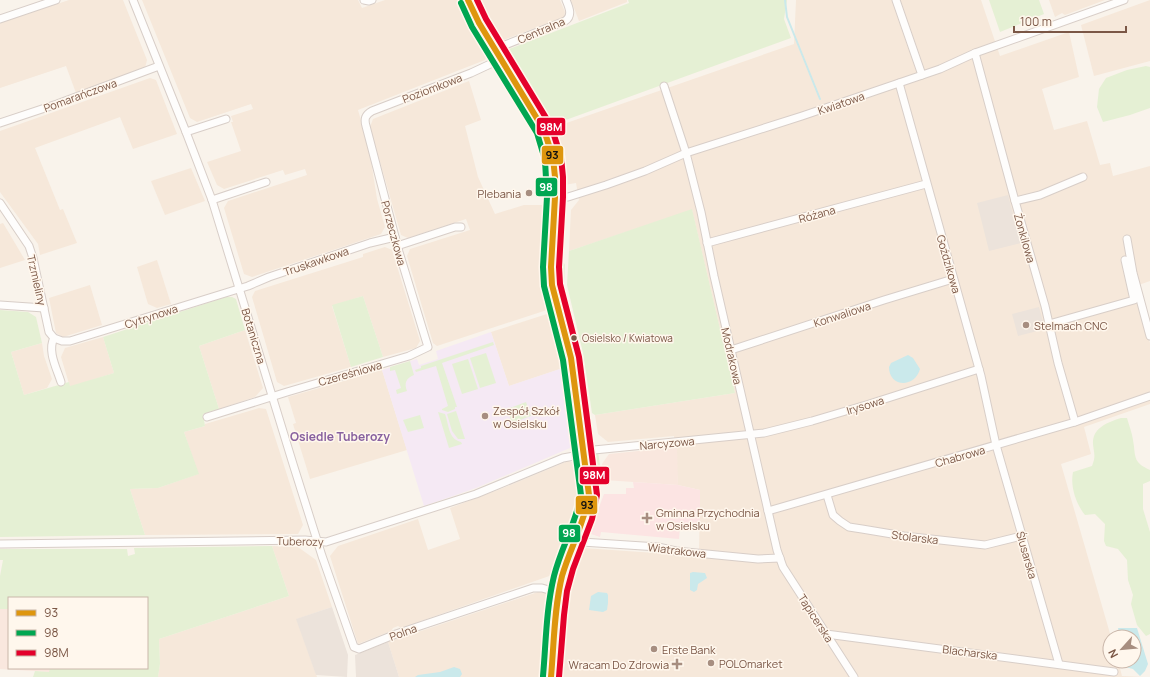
<svg xmlns="http://www.w3.org/2000/svg" width="1150" height="677" font-family="Manrope,sans-serif">
  <style>
    .residential { fill: #f6e8da }
    .commercial { fill: #f9e7de }
    .industrial { fill: #ece3db }
    .education { fill: #f5e9f4 }
    .medical { fill: #fce4e3 }
    .green { fill: #e5f0d4 }
    .water { fill: #cae9eb }
    .lines { fill: none; stroke-linecap: round; stroke-linejoin: round }
    .stream { stroke: #cae9eb; stroke-width: 2 }
    .minor-casing { stroke: #d8cec8; stroke-width: 9 }
    .tertiary-casing { stroke: #d8cec8; stroke-width: 11 }
    .minor { stroke: #fefdfc; stroke-width: 7 }
    .tertiary { stroke: #fefdfc; stroke-width: 9 }
    .bus-1-casing { stroke: #fff7ed; stroke-width: 9 }
    .bus-2-casing { stroke: #fff7ed; stroke-width: 9 }
    .bus-3-casing { stroke: #fff7ed; stroke-width: 9 }
    .bus-1 { stroke: #de960e; stroke-width: 6 }
    .bus-2 { stroke: #00a651; stroke-width: 6 }
    .bus-3 { stroke: #e4002b; stroke-width: 6 }
    .poi-dot { fill: #a78e80; stroke: #fff7ed; stroke-width: 1.5 }
    .bus-dot { fill: #7b5746; stroke: #fff7ed; stroke-width: 1.5 }
    .labels { text-anchor: middle; dominant-baseline: central; stroke-width: 3; stroke-linejoin: round; paint-order: stroke }
    .bus-label { font-size: 10px; fill: #7b5746; stroke: #fff7ed; text-anchor: start }
    .street-label { font-size: 11px; fill: #7b5746; stroke: #fff7ed }
    .poi-label { font-size: 11px; fill: #7b5746; stroke: #fff7ed; text-anchor: start }
    .neighbourhood-label { font-size: 12px; font-weight: bold; fill: #88619f; stroke: #fff7ed }
    .line-badge { stroke: #fff7ed; stroke-width: 1.5 }
    .badge-label { font-size: 11px; text-anchor: middle; font-weight: bold; fill: #fff }
    .pale-badge-label { font-size: 11px; text-anchor: middle; font-weight: bold; fill: #111 }
  </style>
  <rect width="100%" height="100%" fill="#f9f3eb"/>
  <g class="residential">
    <polygon points="69,0 123,0 147,60 145,68 76,93 66,66 0,88 0,23"/>
    <polygon points="142,0 358,0 362,8 385,0 460,0 476,33 488,53 485,60 358,110 369,148 377,199 385,227 381,234 252,277 244,274 224,208 228,201 307,175 305,169 285,175 283,170 224,189 217,185 207,162 241,151 231,122 233,122 231,116 253,109 251,104 197,122 190,118"/>
    <polygon points="475,0 560,0 565,12 564,17 501,41 497,39"/>
    <polygon points="571,0 627,0 627,2 579,21"/>
    <polygon points="796,0 981,0 1000,56 1069,32 1079,77 1042,89 1054,130 1087,121 1100,165 1110,163 1113,176 1150,166 1150,281 1133,287 1150,343 1150,404 1084,427 1091,454 1061,464 1111,637 1110,661 1118,661 1122,676 1144,677 563,677 561,644 568,580 583,548 699,556 700,490 678,485 674,436 608,442 598,434 595,415 735,393 692,210 569,251 571,210 579,200 576,183 564,185 552,128 794,44"/>
    <polygon points="1049,0 1105,0 1065,15 1062,13 1055,17"/>
    <polygon points="1150,0 1150,61 1094,76 1081,25"/>
    <polygon points="150,78 156,80 177,134 133,149 120,117 35,148 60,210 63,209 77,243 40,255 38,244 0,192 0,131"/>
    <polygon points="469,81 481,120 465,126 478,177 495,214 524,205 548,205 545,262 543,271 544,285 550,309 437,346 433,343 407,256 410,249 470,230 466,219 408,238 401,235 370,127 373,119"/>
    <polygon points="191,168 205,201 165,215 151,181"/>
    <polygon points="3,223 25,260 0,268 0,224"/>
    <polygon points="385,247 392,250 420,341 416,348 383,357 363,296 332,306 351,367 284,386 277,382 252,297 255,291 363,257 363,254"/>
    <polygon points="157,260 171,304 157,308 148,304 137,267"/>
    <polygon points="90,285 102,325 63,337 56,333 49,298"/>
    <polygon points="547,314 552,315 566,367 509,386 491,332"/>
    <polygon points="245,330 263,388 255,397 219,409 199,346"/>
    <polygon points="103,337 114,373 70,387 61,357 65,348"/>
    <polygon points="42,343 44,356 52,379 47,388 24,395 11,352"/>
    <polygon points="382,370 407,450 310,479 293,424 296,423 288,397"/>
    <polygon points="259,408 266,409 303,525 298,534 145,535 130,489 158,488 198,474 184,432 205,426 205,424"/>
    <polygon points="568,461 579,464 583,488 581,503 555,574 401,628 398,626 393,628 391,631 358,644 330,556 338,546 418,519 428,550 460,539 450,508 503,488"/>
    <polygon points="272,546 298,547 316,560 332,607 297,619 317,677 158,677 160,664 159,639 289,596"/>
    <polygon points="541,591 553,595 547,651 545,652 540,677 399,677 388,642"/>
  </g>
  <g class="commercial">
    <polygon points="677,447 678,485 604,480 602,464 609,454"/>
    <polygon points="0,609 9,609 9,668 50,668 50,672 0,669"/>
  </g>
  <g class="industrial">
    <polygon points="1008,195 1021,243 989,251 977,203"/>
    <polygon points="1039,307 1045,329 1018,336 1012,314"/>
    <polygon points="332,607 348,655 347,677 316,675 296,619"/>
    <polygon points="388,642 399,677 356,677 355,655"/>
  </g>
  <polygon class="education" points="491,332 509,386 566,367 577,445 476,488 424,506 382,370 417,359 419,365 438,359 436,351"/>
  <polygon class="medical" points="633,482 678,485 700,490 700,529 680,527 679,539 601,532 600,537 591,534 598,510 604,494 626,494 626,488 634,488"/>
  <g class="green">
    <polygon points="628,0 787,0 784,19 791,38 552,125 504,51 629,3"/>
    <polygon points="989,0 1039,0 1044,14 1000,32"/>
    <polygon points="1146,66 1150,67 1150,108 1130,115 1103,122 1097,107 1099,89 1106,78 1127,70"/>
    <polygon points="692,209 735,393 595,415 592,413 583,353 567,285 569,251"/>
    <polygon points="560,263 564,263 565,265 564,286 576,333 574,332 572,327 570,327 564,316 556,287 556,268 559,267"/>
    <polygon points="363,296 383,357 351,367 332,305"/>
    <polygon points="226,297 232,297 236,299 245,330 199,346 219,409 203,414 205,426 184,432 199,474 158,488 130,489 145,535 0,537 0,310 28,312 36,317 42,343 11,352 24,395 69,382 70,386 114,373 103,337"/>
    <polygon points="577,335 585,374 583,376 578,377 577,373 582,372 581,362 576,363 575,343 577,342 575,337"/>
    <polygon points="493,342 494,345 442,363 457,407 455,407 455,409 448,412 442,410 442,409 448,406 436,366 416,372 415,370 421,368 421,366"/>
    <polygon points="486,353 496,383 480,388 470,358"/>
    <polygon points="468,359 478,389 462,394 452,364"/>
    <path d="M410,361L414,375C406,378 404,383 407,391L397,394L396,390L401,388L395,370L390,371V367Z"/>
    <polygon points="526,402 531,416 512,423 507,409"/>
    <polygon points="456,411 465,439 458,439 452,431 447,414"/>
    <path d="M438,412L445,414C449,424 448,439 461,442L462,444L449,448Z"/>
    <polygon points="420,415 424,428 408,432 403,420"/>
    <path d="M1121,418H1127C1129,425 1132,433 1133,440C1136,456 1132,462 1150,470V481L1143,484V509L1150,532V634L1146,636L1137,625L1131,604L1133,595L1128,580L1127,560L1118,549L1106,546L1104,541L1105,524L1095,514L1085,515C1076,504 1070,486 1073,472L1092,466C1096,456 1094,454 1093,444C1092,428 1108,422 1121,418Z"/>
    <path d="M598,452L602,478V481H594C587,474 587,457 598,452Z"/>
    <polygon points="272,546 289,596 159,639 160,664 158,677 33,677 35,671 49,672 50,668 147,668 147,598 9,598 9,609 0,609 0,576 3,560 0,560 0,549 127,549 128,556 135,554 134,548"/>
  </g>
  <g class="water">
    <path d="M908,355L913,358L920,369C915,388 889,388 889,367L891,363Z"/>
    <polygon points="693,572 705,573 707,578 698,584 697,590 694,592 690,590 690,573"/>
    <polygon points="598,592 607,593 608,595 608,603 607,610 603,612 589,610 591,596"/>
    <polygon points="1118,628 1137,628 1148,664 1145,671 1140,676 1133,669 1125,667 1124,661 1134,661 1134,637 1120,637"/>
    <polygon points="454,667 460,669 462,674 460,677 415,677 418,675 440,672"/>
  </g>
  <g class="lines">
    <polyline class="stream" points="785,0 787,17 820,99"/>
    <g class="minor-casing">
      <g id="minor">
        <polyline points="133,0 186,132 212,200 293,464 322,556 354,647 359,649 396,634 533,588 542,588 559,593"/>
        <polyline points="364,0 369,1 372,0"/>
        <polyline points="896,0 922,75"/>
        <polyline points="0,19 56,0"/>
        <path d="M495,49L565,21C573,16 569,7 566,0"/>
        <polyline points="975,53 1015,201 1045,306 1058,363 1075,422"/>
        <polyline points="899,83 981,376 996,445 1059,664"/>
        <polyline points="664,86 686,153 701,212 714,276 777,550 783,567 854,677"/>
        <polyline points="0,123 57,104 159,66"/>
        <polyline points="186,132 226,119"/>
        <polyline points="555,197 568,197 606,185 645,171 686,153 802,116 940,69 975,53 1124,0"/>
        <polyline points="212,200 266,182"/>
        <polyline points="1015,201 1040,195 1083,177"/>
        <polyline points="0,203 29,246 33,258 49,332 54,338 62,341 70,341 248,286 269,277 370,243 395,237"/>
        <polyline points="1127,239 1133,273 1150,336"/>
        <polyline points="707,243 926,184"/>
        <polyline points="397,246 455,227 461,227"/>
        <polyline points="0,305 44,308"/>
        <polyline points="1049,324 1134,300 1125,260"/>
        <path d="M54,338C47,351 57,369 61,382"/>
        <polyline points="731,350 884,300 953,279"/>
        <path d="M207,417L287,392L409,356L428,347L399,252L366,126C364,119 365,115 372,111L471,73L501,59"/>
        <polyline points="584,451 764,433 812,421 866,405 979,369"/>
        <polyline points="827,495 833,515 840,521 849,527 862,529 904,536 985,545 1022,536"/>
        <polyline points="768,511 1075,422 1150,396"/>
        <polyline points="575,539 582,542 658,547 676,551 758,559 780,558"/>
        <polyline points="0,544 305,540 326,542 476,494 563,458 585,454"/>
        <polyline points="826,634 1114,672"/>
      </g>
    </g>
    <g class="tertiary-casing">
      <path id="tertiary" d="M468,0L479,23L544,130L553,158L555,177V197L551,267L552,285L571,358L589,495C586,524 569,549 562,577C554,609 554,644 551,677"/>
    </g>
    <use href="#minor" class="minor"/>
    <use href="#tertiary" class="tertiary"/>
    <g class="bus-1-casing">
      <path id="bus-1" d="M468,0L479,23L544,130L553,158L555,177V197L551,267L552,285L571,358L589,495C584,524 570,549 562,576C554,609 554,644 551,677"/>
    </g>
    <g class="bus-2-casing">
      <path id="bus-2" d="M461,3L472,27L537,133L545,160L547,197L543,267L544,286L563,360L581,495C576,523 561,548 554,576C546,609 546,643 543,676"/>
    </g>
    <g class="bus-3-casing">
      <polyline id="bus-3" points="477,0 486,19 551,126 561,157 563,177 563,197 559,267 560,284 579,357 597,495 592,519 573,569 567,591 564,615 559,677"/>
    </g>
    <use href="#bus-1" class="bus-1"/>
    <use href="#bus-2" class="bus-2"/>
    <use href="#bus-3" class="bus-3"/>
  </g>
  <g class="poi-dot">
    <circle cx="529" cy="193" r="4"/>
    <circle cx="1026" cy="325" r="4"/>
    <circle cx="485" cy="416" r="4"/>
    <path d="M645 512h4v4h4v4h-4v4h-4v-4h-4v-4h4z"/>
    <circle cx="654" cy="649" r="4"/>
    <circle cx="711" cy="663" r="4"/>
    <path d="M675 658h4v4h4v4h-4v4h-4v-4h-4v-4h4z"/>
  </g>
  <circle class="bus-dot" cx="574" cy="338" r="3.5"/>
  <g class="labels">
    <g class="bus-label">
      <text x="582" y="338">Osielsko / Kwiatowa</text>
    </g>
    <g class="street-label">
      <text transform="translate(541 30) rotate(-23)">Centralna</text>
      <text transform="translate(432 88) rotate(-21)">Poziomkowa</text>
      <text transform="translate(80 95) rotate(-20)">Pomarańczowa</text>
      <text transform="translate(841 103) rotate(-19)">Kwiatowa</text>
      <text transform="translate(817 214) rotate(-15)">Różana</text>
      <text transform="translate(394 233) rotate(75)">Porzeczkowa</text>
      <text transform="translate(1025 238) rotate(74)">Żonkilowa</text>
      <text transform="translate(316 261) rotate(-19)">Truskawkowa</text>
      <text transform="translate(949 264) rotate(74)">Goździkowa</text>
      <text transform="translate(37 280) rotate(77)">Trzmieliny</text>
      <text transform="translate(842 314) rotate(-18)">Konwaliowa</text>
      <text transform="translate(151 316) rotate(-18)">Cytrynowa</text>
      <text transform="translate(254 336) rotate(73)">Botaniczna</text>
      <text transform="translate(732 356) rotate(77)">Modrakowa</text>
      <text transform="translate(350 373) rotate(-16)">Czereśniowa</text>
      <text transform="translate(865 405) rotate(-17)">Irysowa</text>
      <text transform="translate(667 443) rotate(-5)">Narcyzowa</text>
      <text transform="translate(960 456) rotate(-16)">Chabrowa</text>
      <text transform="translate(915 537) rotate(7)">Stolarska</text>
      <text transform="translate(300 541) rotate(1)">Tuberozy</text>
      <text transform="translate(677 550) rotate(7)">Wiatrakowa</text>
      <text transform="translate(1027 555) rotate(74)">Ślusarska</text>
      <text transform="translate(816 618) rotate(57)">Tapicerska</text>
      <text transform="translate(403 632) rotate(-20)">Polna</text>
      <text transform="translate(970 652) rotate(7)">Blacharska</text>
    </g>
    <g class="poi-label">
      <text x="521" y="193" text-anchor="end">Plebania</text>
      <text x="1034" y="325">Stelmach CNC</text>
      <text x="493" y="410">Zespół Szkół<tspan x="493" dy="13">w Osielsku</tspan></text>
      <text x="656" y="512">Gminna Przychodnia<tspan x="656" dy="13">w Osielsku</tspan></text>
      <text x="662" y="649">Erste Bank</text>
      <text x="719" y="663">POLOmarket</text>
      <text x="669" y="664" text-anchor="end">Wracam Do Zdrowia</text>
    </g>
    <g class="neighbourhood-label">
      <text x="340" y="436">Osiedle Tuberozy</text>
    </g>
  </g>
  <g class="line-badge">
    <rect x="536" y="117" width="30" height="19" rx="4" fill="#e4002b"/>
    <rect x="541" y="145" width="23" height="20" rx="4" fill="#de960e"/>
    <rect x="535" y="177" width="23" height="20" rx="4" fill="#00a651"/>
    <rect x="579" y="466" width="31" height="19" rx="4" fill="#e4002b"/>
    <rect x="575" y="495" width="23" height="20" rx="4" fill="#de960e"/>
    <rect x="558" y="524" width="23" height="19" rx="4" fill="#00a651"/>
  </g>
  <g class="badge-label">
    <text x="551" y="131">98M</text>
    <text x="546" y="191">98</text>
    <text x="594" y="479">98M</text>
    <text x="569" y="537">98</text>
  </g>
  <g class="pale-badge-label">
    <text x="552" y="159">93</text>
    <text x="587" y="509">93</text>
  </g>
  <rect x="8" y="597" width="140" height="72" fill="#fff7ed" stroke="#cab7aa"/>
  <rect x="16" y="610" width="20" height="6" fill="#de960e" stroke="#cab7aa"/>
  <text x="44" y="617" font-size="12" fill="#7b5746">93</text>
  <rect x="16" y="630" width="20" height="6" fill="#00a651" stroke="#cab7aa"/>
  <text x="44" y="637" font-size="12" fill="#7b5746">98</text>
  <rect x="16" y="650" width="20" height="6" fill="#e4002b" stroke="#cab7aa"/>
  <text x="44" y="657" font-size="12" fill="#7b5746">98M</text>
  <g transform="translate(1122 649) rotate(243)"><circle r="19" fill="#fff7ed" stroke="#cab7aa"/>
  <path d="M0-3L7 15L0 10L-7 15Z" fill="#a78e80"/>
  <text y="-6" font-size="11" font-weight="bold" text-anchor="middle" fill="#7b5746">N</text>
  </g>
  <path d="M1014 26v6h112v-6" fill="none" stroke="#7b5746" stroke-width="2"/>
  <text x="1020" y="26" font-size="12" fill="#7b5746" stroke="#fff7ed" stroke-width="3" paint-order="stroke">100 m</text>
</svg>
